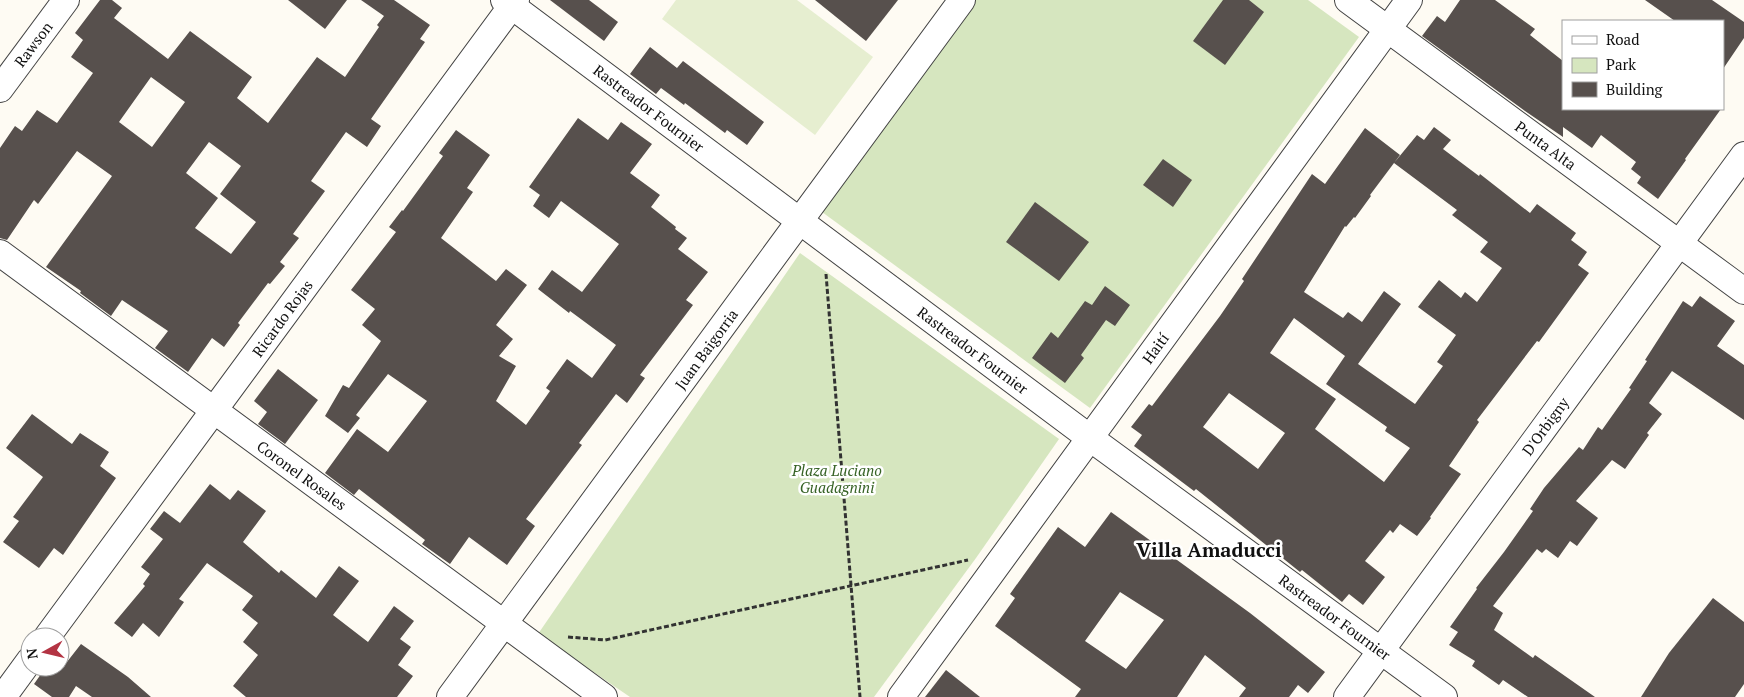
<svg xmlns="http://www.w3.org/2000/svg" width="1744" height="697" font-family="'PT Serif',serif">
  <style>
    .green { fill: #d6e6bf }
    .pitch { fill: #e6eed0 }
    .building { fill: #57504d; fill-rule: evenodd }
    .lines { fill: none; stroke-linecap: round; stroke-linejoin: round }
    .minor-casing { stroke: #434343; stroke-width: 28 }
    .path { stroke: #323232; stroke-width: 3; stroke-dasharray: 5 2.5; stroke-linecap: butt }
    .minor { stroke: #fff; stroke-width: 26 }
    .labels { text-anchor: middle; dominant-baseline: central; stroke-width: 5; stroke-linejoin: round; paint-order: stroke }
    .street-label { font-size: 15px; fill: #101010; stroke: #fff }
    .park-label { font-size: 15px; font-style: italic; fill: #366225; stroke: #fff }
    .district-label { font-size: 20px; font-weight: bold; fill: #101010; stroke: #fff }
  </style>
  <rect width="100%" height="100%" fill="#fefbf3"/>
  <g class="green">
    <polygon points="976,0 1308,0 1359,37 1090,408 822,212"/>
    <polygon points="800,253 1059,439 976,558 874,697 630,697 538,634"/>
  </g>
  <polygon class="pitch" points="676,0 797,0 873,57 815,135 662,19"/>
  <g class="building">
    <path d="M100,0H112L122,8L114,18L168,59L190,31L252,77L237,98L268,123L317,57L345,77L379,27L377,25L384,16L361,0H394L430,25L420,39L425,42L371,119L381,126L367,147L346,132L311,181L325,191L293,234L299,238L280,262L285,266L270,284L268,283L238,323L240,325L224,347L212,338L188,372L155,348L168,331L122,300L111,316L80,293L81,291L46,267L112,176L77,151L38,204L34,200L7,240L0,238V148L15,126L22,131L37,110L57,123L93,73L71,57L83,40L75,33ZM151,77L185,102L152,147L119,122ZM209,142L241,166L220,194L256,222L231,254L195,228L218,198L186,173Z"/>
    <polygon points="288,0 347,0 325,29"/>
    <polygon points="550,0 589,0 618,22 604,41"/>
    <polygon points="815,0 898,0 866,41"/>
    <polygon points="1223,0 1249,0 1264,12 1225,65 1193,41"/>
    <polygon points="1460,0 1495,0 1535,29 1530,35 1563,61 1563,109 1721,109 1685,159 1686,160 1658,199 1637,183 1641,177 1631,169 1636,162 1601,135 1592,148 1563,127 1563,137 1525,111 1422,36 1437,16 1445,22"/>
    <polygon points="1645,0 1712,0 1744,22 1744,38 1723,69 1723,21 1675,21"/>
    <polygon points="650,47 677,68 683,61 764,122 747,145 727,130 725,133 685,103 684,105 661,88 656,94 630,74"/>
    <polygon points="578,118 608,140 621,122 652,144 630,173 660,195 651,207 676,227 675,229 687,238 678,249 708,272 686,300 693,305 640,375 645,378 627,403 616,394 579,443 582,445 526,519 535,526 507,565 469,537 450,564 422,544 425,540 359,489 354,495 325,473 357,429 388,452 427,401 388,374 356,415 360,418 348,433 325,416 343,385 349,388 381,341 362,325 375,309 351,290 396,232 389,227 402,210 403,211 443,156 439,153 456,130 490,155 467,188 473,192 441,238 496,281 506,269 527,285 496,325 513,339 499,356 516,366 496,401 526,425 550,391 546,388 567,359 592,378 616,345 570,311 569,313 538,289 552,270 582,292 619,244 561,201 549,218 533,206 540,195 529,187"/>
    <path d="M1434,127L1451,140L1443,149L1479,176L1480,174L1530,213L1537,204L1576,233L1571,240L1587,252L1578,265L1589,273L1539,342L1537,341L1477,420L1479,422L1449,466L1461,474L1430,517L1431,518L1417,536L1400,524L1393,533L1390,530L1365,561L1385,577L1363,605L1349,594L1342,602L1302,570L1300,572L1196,489L1194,491L1134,446L1142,435L1131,427L1149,404L1152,406L1220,316L1244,281L1242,279L1312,174L1325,184L1365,128L1400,155L1370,195L1371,196L1355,218L1354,217L1346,227L1345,226L1304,292L1343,318L1348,312L1362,322L1384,291L1401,304L1358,364L1415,404L1443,366L1437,362L1456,335L1418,307L1439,280L1461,298L1465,292L1477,302L1502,268L1480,252L1488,242L1452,215L1457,210L1394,163L1417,135L1424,140ZM1294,318L1345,356L1326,384L1387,427L1385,431L1410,448L1384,482L1315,429L1336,399L1270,353ZM1229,393L1285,433L1258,469L1203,427Z"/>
    <polygon points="1163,159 1192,180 1173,207 1143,185"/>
    <polygon points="1035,202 1089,242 1059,281 1006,242"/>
    <polygon points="1105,286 1130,305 1115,326 1106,320 1081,355 1084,358 1065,383 1032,358 1051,332 1058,338 1085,301 1092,305"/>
    <polygon points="1700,296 1735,321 1717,346 1744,365 1744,420 1672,371 1649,403 1662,414 1647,433 1649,435 1625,469 1612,460 1576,501 1598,518 1577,546 1570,541 1558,558 1546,549 1542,553 1537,549 1493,606 1503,613 1494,630 1533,658 1535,655 1595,697 1528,697 1503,680 1499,685 1472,666 1475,661 1449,645 1458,632 1450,627 1477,589 1476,588 1504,552 1533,511 1530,509 1544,488 1579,447 1583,450 1598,427 1602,430 1631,389 1629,388 1647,361 1645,360 1683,301 1692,307"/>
    <polygon points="278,369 318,400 285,444 258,424 267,412 254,401"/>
    <polygon points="32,414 72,444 80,433 109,452 100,466 116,478 63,555 54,548 39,568 3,542 19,521 13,517 43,477 6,448"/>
    <polygon points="210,484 230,500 238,490 266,511 243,542 279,573 281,570 316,598 339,566 359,581 333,615 368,642 394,606 414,621 400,639 411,647 398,665 413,676 397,697 246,697 233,686 258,655 243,642 258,623 242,610 253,596 207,563 179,599 184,602 159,637 143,623 132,637 114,623 145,586 143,584 150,574 141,567 163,539 150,529 164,511 180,523"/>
    <path d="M1111,512L1250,613L1325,672L1308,693L1298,685L1289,697H1239L1246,688L1205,655L1177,697H1075L1081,689L995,626L1015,598L1010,594L1058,527L1085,547ZM1120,592L1164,620L1126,669L1085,641Z"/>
    <polygon points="1713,598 1744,622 1744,684 1735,697 1641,697 1669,653"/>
    <polygon points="81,644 128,677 151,697 92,697 76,686 69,697 52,697 34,684 46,667 63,667"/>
    <polygon points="946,670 980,697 925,697"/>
  </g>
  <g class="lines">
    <g class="minor-casing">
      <g id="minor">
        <polyline points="504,0 1090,438 1444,697"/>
        <polyline points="1348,0 1744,291"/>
        <polyline points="0,89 66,0"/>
        <polyline points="0,253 604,697"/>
        <polyline points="47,637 516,0"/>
        <polyline points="3,697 30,660"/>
        <polyline points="450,697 962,0"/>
        <polyline points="901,697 1409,0"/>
        <polyline points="1347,697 1744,155"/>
      </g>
    </g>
    <g class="path">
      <polyline points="826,274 860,697"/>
      <polyline points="568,637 605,640 968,560"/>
    </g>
    <use href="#minor" class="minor"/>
  </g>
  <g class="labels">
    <g class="street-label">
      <text transform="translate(33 44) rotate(-53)">Rawson</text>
      <text transform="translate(649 108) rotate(37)">Rastreador Fournier</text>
      <text transform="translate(1546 145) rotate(36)">Punta Alta</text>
      <text transform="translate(282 318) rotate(-54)">Ricardo Rojas</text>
      <text transform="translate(1155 348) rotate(-54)">Haití</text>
      <text transform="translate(706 349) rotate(-54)">Juan Baigorria</text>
      <text transform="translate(973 350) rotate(37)">Rastreador Fournier</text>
      <text transform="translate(1545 426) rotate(-54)">D'Orbigny</text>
      <text transform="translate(302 475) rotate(36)">Coronel Rosales</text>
      <text transform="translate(1335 617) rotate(36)">Rastreador Fournier</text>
    </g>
    <g class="park-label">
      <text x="837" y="470">Plaza Luciano<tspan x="837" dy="17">Guadagnini</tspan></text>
    </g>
    <g class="district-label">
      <text x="1209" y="549">Villa Amaducci</text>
    </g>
  </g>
  <rect x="1562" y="20" width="162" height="90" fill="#ffffff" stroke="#9f9f9f"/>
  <rect x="1572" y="36" width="25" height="8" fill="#ffffff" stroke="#9f9f9f"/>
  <text x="1606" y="45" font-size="15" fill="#101010">Road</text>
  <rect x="1572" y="58" width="25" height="15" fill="#d6e6bf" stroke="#9f9f9f"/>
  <text x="1606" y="70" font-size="15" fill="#101010">Park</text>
  <rect x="1572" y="82" width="25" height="15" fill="#57504d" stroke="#9f9f9f"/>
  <text x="1606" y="95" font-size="15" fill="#101010">Building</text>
  <g transform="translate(45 652) rotate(262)"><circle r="24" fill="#ffffff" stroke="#9f9f9f"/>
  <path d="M0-4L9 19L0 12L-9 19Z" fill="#b33443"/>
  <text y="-8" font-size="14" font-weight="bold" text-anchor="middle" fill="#101010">N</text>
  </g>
</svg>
